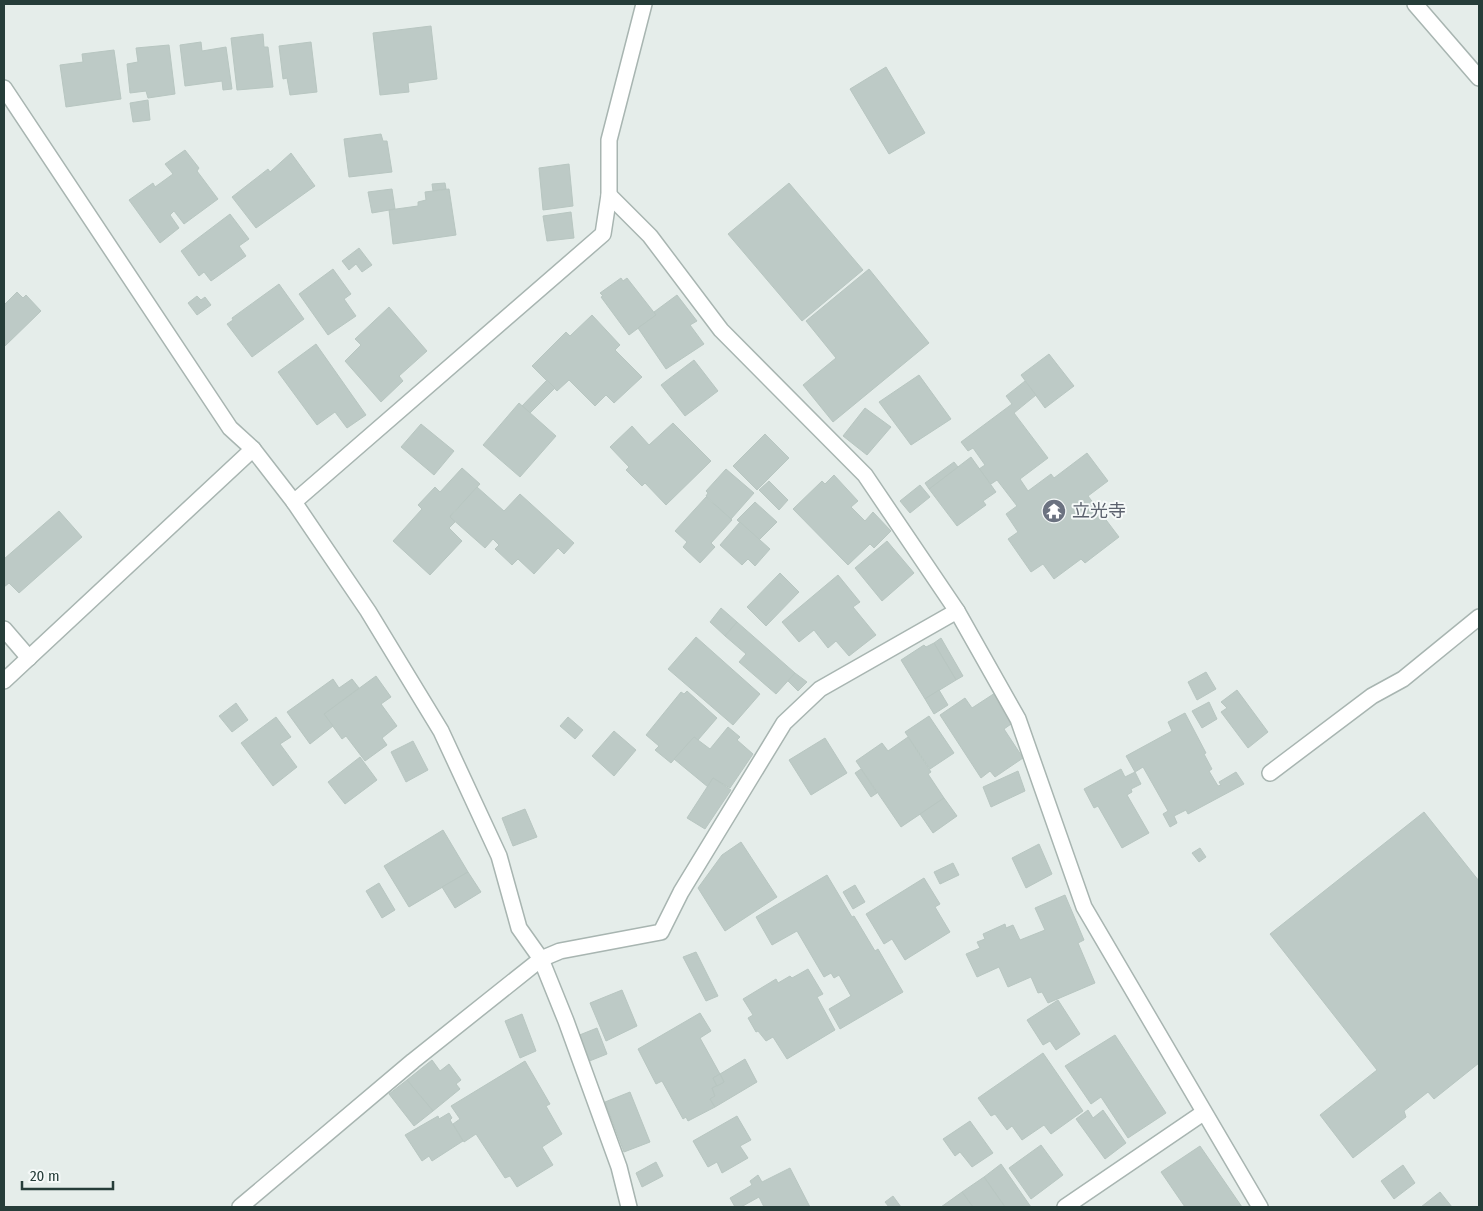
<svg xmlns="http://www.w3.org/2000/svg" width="1483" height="1211" font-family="'Fira Sans Condensed','Noto Sans JP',sans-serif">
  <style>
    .building { fill: #bdcac6; stroke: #b8c6c1 }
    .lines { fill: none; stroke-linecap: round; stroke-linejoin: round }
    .minor-casing { stroke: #a8b5b1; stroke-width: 18 }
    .minor { stroke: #fff; stroke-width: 15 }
    .labels { text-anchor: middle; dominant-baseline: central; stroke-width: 4; stroke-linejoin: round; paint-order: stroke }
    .worship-label { font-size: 18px; fill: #5b616d; stroke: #f5f9f8; text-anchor: start }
  </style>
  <rect width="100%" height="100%" fill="#e5edea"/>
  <g class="building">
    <polygon points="431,26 437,79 408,83 409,92 380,95 373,33"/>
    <polygon points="263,34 264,47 268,47 273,87 237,90 231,38"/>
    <polygon points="201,42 202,51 226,47 232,89 223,90 222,81 185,86 180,45"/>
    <polygon points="311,42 317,92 290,95 287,78 283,79 279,46"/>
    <polygon points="169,45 175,94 148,98 146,91 130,93 127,64 138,62 136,48"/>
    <polygon points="114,50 121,99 66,107 60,65 83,62 82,54"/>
    <polygon points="886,67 925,133 889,154 850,89"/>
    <polygon points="148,100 150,120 133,122 130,103"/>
    <polygon points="381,134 383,141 387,141 392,172 349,177 344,139"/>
    <polygon points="185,150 199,168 197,171 218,199 184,224 174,211 170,215 179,228 160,243 129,200 153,183 155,187 173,174 165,164"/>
    <polygon points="291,153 315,186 256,228 232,197 268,169 270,172"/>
    <polygon points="569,164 573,206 543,210 539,168"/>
    <polygon points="445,183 446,189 433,191 432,184"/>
    <polygon points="789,183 863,270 802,321 728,234"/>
    <polygon points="392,189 395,209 372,213 368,192"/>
    <polygon points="449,189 456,235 393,244 389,210 418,206 418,202 426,200 425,192"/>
    <polygon points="571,212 574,238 547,241 543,216"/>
    <polygon points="230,214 249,239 239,246 246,256 211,281 204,272 199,276 181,251"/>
    <polygon points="359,248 372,265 362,272 356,264 349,270 342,261"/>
    <polygon points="333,269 351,294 344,299 356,316 328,335 299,294"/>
    <polygon points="869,269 929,343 833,422 803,385 836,358 806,321"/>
    <polygon points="621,278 623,281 627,278 656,315 629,335 601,297 603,296 600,293"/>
    <polygon points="279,284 304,319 252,357 227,324 233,320 232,318"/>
    <polygon points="17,292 23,298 26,295 41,311 5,346 4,305"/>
    <polygon points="677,295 697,321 690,325 704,344 666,369 638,328 656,315 654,312"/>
    <polygon points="197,296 201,300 205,297 211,305 197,315 188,303"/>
    <polygon points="389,307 427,351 399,376 403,381 381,402 345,361 361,345 355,339"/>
    <polygon points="592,315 620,345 615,350 642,377 614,403 606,395 595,406 569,380 557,391 532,366 566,332 570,336"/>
    <polygon points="316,344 366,415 347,428 335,412 317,425 278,372"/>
    <polygon points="1049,354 1074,386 1045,408 1021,375"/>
    <polygon points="694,360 718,391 685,416 661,385"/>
    <polygon points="919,375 951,419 911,445 879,402"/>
    <polygon points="547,380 555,388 530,413 522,406"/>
    <polygon points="1025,381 1036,395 1014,413 1048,458 1020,479 1028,491 1051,474 1054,478 1087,453 1108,481 1088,496 1119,537 1085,563 1081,559 1054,579 1043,564 1031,572 1008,539 1018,532 1006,514 1017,506 997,480 991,484 979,469 985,465 973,448 968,451 961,442 1012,404 1006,396"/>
    <polygon points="519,403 556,436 520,477 483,445"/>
    <polygon points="865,408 891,427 867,455 843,436"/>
    <polygon points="673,423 711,461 666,505 645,483 642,486 626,470 629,467 610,447 632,426 649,445"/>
    <polygon points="421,424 454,451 434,475 401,447"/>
    <polygon points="765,434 789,458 757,490 733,466"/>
    <polygon points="971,457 996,492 983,501 986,505 957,526 929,489"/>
    <polygon points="954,462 958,467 929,489 925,483"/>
    <polygon points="462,468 480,484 450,516 455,522 449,528 462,541 430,575 393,541 422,509 418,505 435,487 440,492"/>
    <polygon points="726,469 754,493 731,519 706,496 708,493 706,491"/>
    <polygon points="834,475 858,501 851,507 865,521 873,512 891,531 874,548 870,544 848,565 793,509 822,481 825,484"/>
    <polygon points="769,481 788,500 779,510 759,490"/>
    <polygon points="920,485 930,497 910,513 900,501"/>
    <polygon points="477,487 504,511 520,494 574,543 564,554 558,548 534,574 518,559 512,565 495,549 499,545 493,539 485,548 450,517"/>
    <polygon points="706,497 732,520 711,543 715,547 700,563 683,547 687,542 675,531"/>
    <polygon points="755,502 777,522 759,540 737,520"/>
    <polygon points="59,511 82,537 19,593 9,583 4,587 4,559"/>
    <polygon points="740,522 770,549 755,566 748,559 742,565 720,545"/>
    <polygon points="887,541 914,573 882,601 855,568"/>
    <polygon points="780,573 799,592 766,626 747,607"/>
    <polygon points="838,575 860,602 853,607 876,635 849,656 836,641 828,648 814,630 799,642 782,622"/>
    <polygon points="721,608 737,622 725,636 710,622"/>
    <polygon points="737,622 795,673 776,694 739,662 746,654 725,636"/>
    <polygon points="696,637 760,694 733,725 668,669"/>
    <polygon points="941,638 963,676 956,680 934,643"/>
    <polygon points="934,643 956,680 925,699 901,660 924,645 926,647"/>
    <polygon points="1206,672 1216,689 1197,700 1188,682"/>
    <polygon points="795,673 807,682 798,691 788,681"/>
    <polygon points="376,676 391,697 381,704 397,726 382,738 387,745 365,761 346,736 342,739 324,714"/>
    <polygon points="333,679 339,688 352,679 359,688 324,714 333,726 310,744 287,712"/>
    <polygon points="939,690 948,705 934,714 925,699"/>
    <polygon points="1237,690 1268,732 1248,748 1221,712 1227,708 1221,702"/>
    <polygon points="687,691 717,718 698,740 694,737 671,763 655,750 659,746 646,735 681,692 684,694"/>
    <polygon points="995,693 1014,722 1004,729 1023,758 995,777 990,771 981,778 940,715 965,698 972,708"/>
    <polygon points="1209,702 1217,719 1202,728 1192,711"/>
    <polygon points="236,703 248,720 232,732 219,716"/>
    <polygon points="1185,713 1206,753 1204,754 1212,769 1209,771 1218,786 1221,785 1219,782 1236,772 1244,784 1188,814 1186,810 1174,816 1177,823 1170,827 1163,814 1168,811 1143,767 1135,772 1126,756 1172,731 1168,722"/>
    <polygon points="929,716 954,753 930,769 905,732"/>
    <polygon points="276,717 291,737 280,744 297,767 273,786 241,743"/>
    <polygon points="568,717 583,730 575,739 560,726"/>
    <polygon points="728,727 740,737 737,740 753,754 730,788 713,778 708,787 674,759 694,737 710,749"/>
    <polygon points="614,731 636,750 614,776 592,756"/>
    <polygon points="908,737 931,772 928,774 944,798 901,827 856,761 882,743 888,751"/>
    <polygon points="825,738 847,773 811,795 789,760"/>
    <polygon points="413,741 428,770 406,782 391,752"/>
    <polygon points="360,757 377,780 345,804 328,782"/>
    <polygon points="861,769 877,793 871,797 855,773"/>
    <polygon points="1121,769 1125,777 1135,772 1141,784 1131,789 1132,792 1127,795 1149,833 1122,848 1098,806 1094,808 1084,789"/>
    <polygon points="1018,771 1025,791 991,807 983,787"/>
    <polygon points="713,778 731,790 705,829 687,818"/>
    <polygon points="944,798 957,816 933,833 920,814"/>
    <polygon points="525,809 537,837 513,846 502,818"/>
    <polygon points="1424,812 1479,881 1479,1063 1434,1099 1428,1092 1404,1111 1406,1117 1353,1158 1320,1115 1377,1070 1270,934"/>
    <polygon points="443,830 468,872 409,907 384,866"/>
    <polygon points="741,842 777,897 725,931 698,888 722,855"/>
    <polygon points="1039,844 1052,874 1026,888 1012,858"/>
    <polygon points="1200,848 1206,857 1199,862 1192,853"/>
    <polygon points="953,863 959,875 940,884 934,872"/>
    <polygon points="468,872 481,892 455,908 442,887"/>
    <polygon points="827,875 852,917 854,916 875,951 878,949 903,992 840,1029 829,1009 851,996 839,975 834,978 831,973 824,977 797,931 772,945 756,917"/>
    <polygon points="924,878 940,904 935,907 950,932 905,960 892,939 884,944 866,914"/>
    <polygon points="379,883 395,910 382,918 366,891"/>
    <polygon points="855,885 865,902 853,909 843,892"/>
    <polygon points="1065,895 1084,940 1078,943 1095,983 1048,1003 1042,992 1038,993 1031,977 1008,987 999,967 977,977 966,954 980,948 977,942 985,939 983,934 1005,924 1006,928 1013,925 1020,940 1045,930 1035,908"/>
    <polygon points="696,952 718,996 706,1001 683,957"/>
    <polygon points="808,969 823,994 817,997 835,1030 787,1059 773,1037 766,1041 758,1031 756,1032 748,1018 753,1015 743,999 776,979 778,983 790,976 792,978"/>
    <polygon points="622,990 637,1026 606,1041 590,1003"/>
    <polygon points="1058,1000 1080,1034 1056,1050 1050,1041 1043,1045 1027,1020"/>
    <polygon points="700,1013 711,1031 700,1038 720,1074 713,1078 717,1086 712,1088 715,1096 710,1099 715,1107 688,1121 686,1117 683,1119 662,1081 656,1084 638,1049"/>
    <polygon points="522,1014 536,1051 520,1058 505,1021"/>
    <polygon points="597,1028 607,1054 587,1062 577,1036"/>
    <polygon points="1115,1035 1166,1113 1128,1138 1101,1097 1091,1104 1065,1066"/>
    <polygon points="1043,1053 1083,1111 1051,1134 1044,1125 1022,1140 1012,1126 1007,1130 995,1114 991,1116 978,1098"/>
    <polygon points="745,1059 757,1082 715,1107 710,1099 715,1096 712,1088 724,1082 720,1074"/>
    <polygon points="432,1060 440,1071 449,1064 461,1080 456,1084 460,1089 433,1111 407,1080"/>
    <polygon points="525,1061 550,1104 546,1106 562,1134 542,1147 553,1165 517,1187 510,1176 505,1178 476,1134 464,1142 453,1124 460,1119 451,1106"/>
    <polygon points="720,1074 724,1082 717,1086 713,1078"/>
    <polygon points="407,1080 433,1111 414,1126 389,1094"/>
    <polygon points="630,1092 650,1142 624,1152 605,1102"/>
    <polygon points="1088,1110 1093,1118 1103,1110 1126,1143 1105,1159 1076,1119"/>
    <polygon points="449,1113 452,1118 450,1120 463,1141 432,1161 429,1156 422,1161 405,1135 438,1116 439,1119"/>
    <polygon points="737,1116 751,1140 740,1146 748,1158 722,1173 717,1162 708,1167 693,1141"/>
    <polygon points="970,1121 993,1153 972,1167 960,1152 955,1156 943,1139"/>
    <polygon points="1041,1145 1063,1175 1031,1199 1009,1168"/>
    <polygon points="1200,1146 1242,1207 1185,1207 1161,1172"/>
    <polygon points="656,1162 663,1176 642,1187 636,1173"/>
    <polygon points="1001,1164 1031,1207 1005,1207 984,1177"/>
    <polygon points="1403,1165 1415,1183 1394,1199 1381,1181"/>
    <polygon points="790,1168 810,1207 764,1207 759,1197 741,1207 735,1207 730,1198 752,1185 750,1181 758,1175 762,1182"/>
    <polygon points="984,1177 1005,1207 973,1207 962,1192"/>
    <polygon points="962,1192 973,1207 941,1207"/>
    <polygon points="1440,1192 1452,1207 1421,1207"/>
    <polygon points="893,1196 901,1207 889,1207 885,1202"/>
  </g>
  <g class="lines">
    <g class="minor-casing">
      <g id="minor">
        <polyline points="1415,4 1479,78"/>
        <polyline points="4,88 230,428 253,449 294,502 368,611 441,731 499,856 519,928 541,959 566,1021 619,1167 629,1207"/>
        <polyline points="609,195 650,236 721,330 865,475 957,611 1018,719 1084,907 1260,1207"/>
        <polyline points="294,502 603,234 609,195 609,140 644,4"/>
        <polyline points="4,629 29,658"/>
        <polyline points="4,681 253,449"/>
        <polyline points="1270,773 1372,696 1403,679 1479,617"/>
        <polyline points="240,1207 413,1061 541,959 560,951 661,932 681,892 784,723 820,689 957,611"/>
        <polyline points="1065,1207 1203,1113"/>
      </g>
    </g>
    <use href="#minor" class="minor"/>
  </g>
  <defs>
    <g id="temple-disc" transform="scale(1.25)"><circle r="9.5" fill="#6b7280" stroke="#f5f9f8"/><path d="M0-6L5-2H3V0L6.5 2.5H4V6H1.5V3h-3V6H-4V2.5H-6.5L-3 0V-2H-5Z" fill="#fff"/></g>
  </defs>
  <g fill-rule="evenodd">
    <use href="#temple-disc" x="1054" y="511"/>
  </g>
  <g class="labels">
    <g class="worship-label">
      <text x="1072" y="511">立光寺</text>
    </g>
  </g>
  <rect width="1483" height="1211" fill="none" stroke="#263d39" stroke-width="10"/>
  <path d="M22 1181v8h91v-8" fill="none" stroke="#263d39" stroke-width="2.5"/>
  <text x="30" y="1181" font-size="15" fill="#263d39" stroke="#f5f9f8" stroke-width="4" paint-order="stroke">20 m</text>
</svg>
